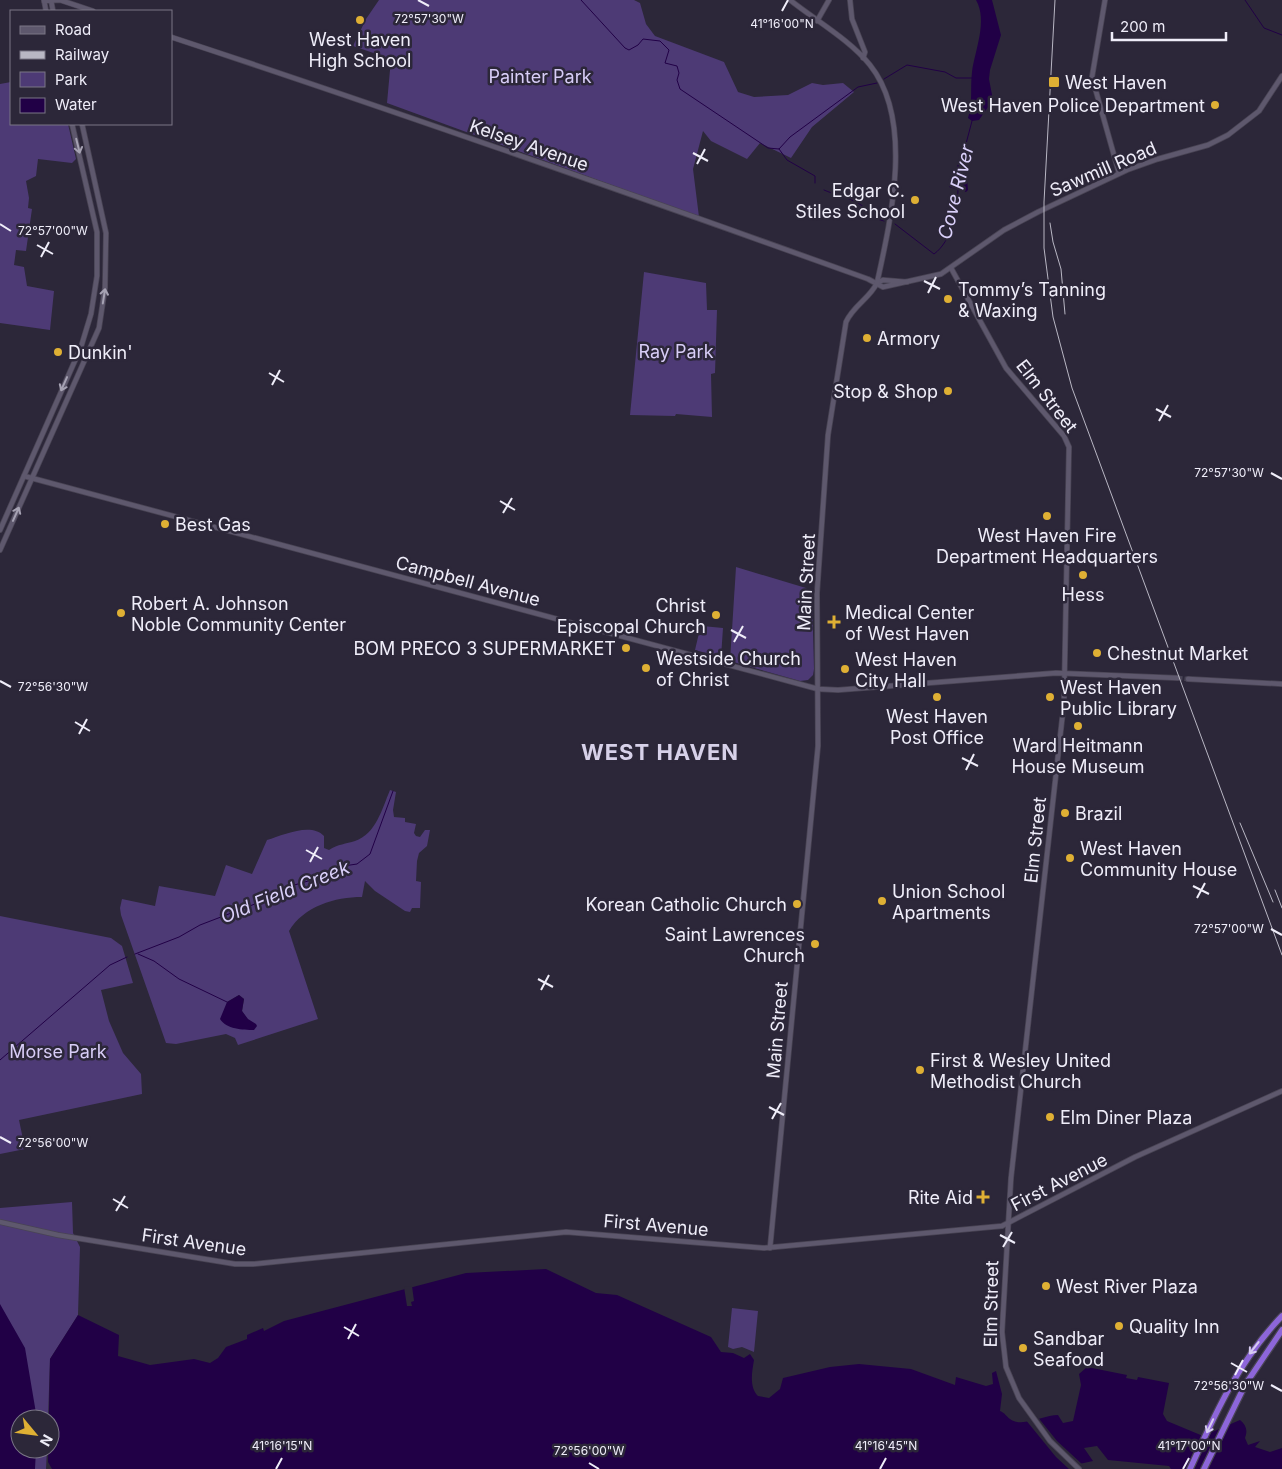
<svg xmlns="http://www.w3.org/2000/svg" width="1282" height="1469" font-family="Inter,sans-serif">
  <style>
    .green { fill: #4d3a75; fill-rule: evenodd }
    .water { fill: #210046 }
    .pier { fill: #2c2739 }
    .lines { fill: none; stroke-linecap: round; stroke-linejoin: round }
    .stream { stroke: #210046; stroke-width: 1 }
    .secondary-tunnel { stroke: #494556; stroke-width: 4.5; stroke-dasharray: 4.5 2; stroke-linecap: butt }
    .secondary-casing { stroke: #494454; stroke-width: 6 }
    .highway-casing { stroke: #494454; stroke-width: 8 }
    .secondary { stroke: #5e586d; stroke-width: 4.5 }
    .highway { stroke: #8d66d9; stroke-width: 5.5 }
    .rail { stroke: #b9b7c4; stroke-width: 1 }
    .oneway { stroke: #a6a2b3 }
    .oneway2 { stroke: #d6cbf1 }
    .ticks { fill: none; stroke: #efedf9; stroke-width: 2 }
    .poi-dot { fill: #dfb034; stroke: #2c2739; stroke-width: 2 }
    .labels { text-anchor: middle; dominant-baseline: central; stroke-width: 5; stroke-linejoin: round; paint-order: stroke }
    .poi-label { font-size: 18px; fill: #efedf9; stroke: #2c2739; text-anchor: start }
    .park-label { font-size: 18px; fill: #d8cdf7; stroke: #2c2739 }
    .street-label { font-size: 18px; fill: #efedf9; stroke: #2c2739 }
    .water-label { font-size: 19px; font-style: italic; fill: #dad0fa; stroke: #2c2739 }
    .district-label { font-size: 22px; font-weight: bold; letter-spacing: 1px; fill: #d7d1e9; stroke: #2c2739 }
    .ticks-label { font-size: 12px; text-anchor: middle; fill: #efedf9; stroke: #2c2739; stroke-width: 5; stroke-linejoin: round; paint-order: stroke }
  </style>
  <rect width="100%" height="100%" fill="#2c2739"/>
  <g class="green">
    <polygon points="379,0 634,0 640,3 646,24 655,36 724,62 738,92 754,97 788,95 812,83 823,85 843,83 854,92 812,127 791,158 760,143 747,159 711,141 703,131 693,169 699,217 387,103 391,59 353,46 366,19"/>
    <polygon points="11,82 11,124 68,124 76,159 72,163 38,159 36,176 26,181 29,198 28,208 32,209 26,251 16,250 14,265 24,267 27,286 54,291 50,330 0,323 0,84"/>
    <polygon points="644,272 706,283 707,310 717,310 715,373 711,374 712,417 676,414 675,416 630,415"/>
    <polygon points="736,567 806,588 812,595 814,669 813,675 808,680 800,681 730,661"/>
    <polygon points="692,625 723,628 721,657 695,650 699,633 691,631"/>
    <path d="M390,790L396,792L393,810L394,817L405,818V822L416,824L414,833L416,836L420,837L425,830H430L427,846L419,853L417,861L416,881L421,882L420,908H412L410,912L405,911L375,891L365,881L362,897C335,897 304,906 289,931L318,1019L238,1045L235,1038L226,1034L176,1044L166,1043L121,915L120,908L122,899L155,906L159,886L215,896L226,865L252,874L267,840C283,835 311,822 324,836V848L329,850C338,844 346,844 355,841C376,834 382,809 390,790ZM239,995L244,999L242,1011L248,1020L227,1002Z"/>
    <polygon points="0,916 111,938 122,946 133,983 101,990 109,1021 123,1053 141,1074 142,1094 19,1120 25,1149 0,1154"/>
    <polygon points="72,1202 73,1233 80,1247 78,1315 50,1359 48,1419 20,1419 20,1449 47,1449 46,1469 0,1469 0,1208"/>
    <polygon points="732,1308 758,1311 754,1352 742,1347 733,1349 728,1347"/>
  </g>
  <g class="water">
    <path d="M976,0H992L1001,35L990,70L989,79L993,100L979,120L972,121L968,118C973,103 970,88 972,72C975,50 988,21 976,0Z"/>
    <polygon points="960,159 963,161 963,175 967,179 968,190 966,192 949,187"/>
    <path d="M239,995L244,999L242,1011L248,1019L256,1024L257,1026L254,1030C243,1030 226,1029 220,1019L227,1002Z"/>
    <path d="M546,1269L596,1293L617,1295L711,1337L721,1352L733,1353L744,1358L750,1354L754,1360C752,1372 749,1387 758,1396L769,1398L780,1389L783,1378L830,1367L859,1364L911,1369L955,1385L956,1377L986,1386L993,1384L992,1373L996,1371L1002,1394L1000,1411C1005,1413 1006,1416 1010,1419C1022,1428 1044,1415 1058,1415L1063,1423L1073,1421L1081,1385L1079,1374L1087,1367L1127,1375L1126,1378L1137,1380L1138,1377L1169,1383L1163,1414L1167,1421L1203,1436L1240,1420C1246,1425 1248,1430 1245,1438L1248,1445L1260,1441L1255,1447L1270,1452L1282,1448V1469H1171L1169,1466L1108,1460L1097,1446L1084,1448L1093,1461L1070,1466L1069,1469H52L48,1462L50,1359L78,1315L119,1335L118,1356L150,1365L194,1359L210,1363L218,1358L226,1347L247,1339V1335L263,1328L264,1331L284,1321L466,1273Z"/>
    <polygon points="0,1304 25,1348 37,1419 20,1419 20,1449 36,1449 35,1469 0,1469"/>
  </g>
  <g class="pier">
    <polygon points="412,1286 414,1301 411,1302 412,1306 407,1306 404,1287"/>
    <polygon points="1037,1416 1057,1441 1083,1465 1069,1469 1056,1457 1025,1419"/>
  </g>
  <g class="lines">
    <g class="stream">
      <polyline points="581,0 625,48 629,50 638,45 643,39 660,41 669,50 665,63 677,66 679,73 677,80 680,89 768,148 779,149 790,137 858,87 877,83"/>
      <polyline points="1245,0 1264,28 1282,35"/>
      <polyline points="884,79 907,65 945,72 956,78 972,78"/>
      <polyline points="779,149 787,160 815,176 815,183"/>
      <polyline points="962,159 972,121"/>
      <path d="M824,190C842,198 863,199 871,217L884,221"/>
      <path d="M895,224L934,254C952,241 957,211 958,190"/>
      <polyline points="135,954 179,937 200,925 281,894 291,886 315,879 337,867 357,864 370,854 393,791"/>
      <polyline points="138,954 154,961 179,979 227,1002"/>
      <polyline points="0,1060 110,965 127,957"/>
    </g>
    <polyline class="secondary-tunnel" points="1178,678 1188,679"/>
    <g class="secondary-casing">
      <g id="secondary">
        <polyline points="44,0 46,11"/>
        <polyline points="51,0 53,11"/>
        <polyline points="850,0 852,19 865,52 863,58"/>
        <polyline points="1105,0 1092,77 1119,173"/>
        <polyline points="44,1 60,0 93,11"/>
        <polyline points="817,21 829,0"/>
        <path d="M171,37C405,114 637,196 868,279L883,287L941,274L1004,230L1038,212L1127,170L1158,159L1208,145L1228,135L1259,111L1282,76"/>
        <polyline points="951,268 1006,368 1064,436 1069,447 1064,702 1011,1178 1002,1332 1006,1367 1019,1398 1050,1441 1079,1469"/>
        <polyline points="877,283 883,280 907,282"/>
        <polyline points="24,476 818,689 838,690 1056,673 1178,678"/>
        <polyline points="0,530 81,347 91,314 97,276 97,232 72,124"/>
        <polyline points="0,550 99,328 105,288 106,233 82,124"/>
        <polyline points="1188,679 1282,684"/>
        <polyline points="0,1222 58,1235 235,1264 253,1264 566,1232 764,1248 1002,1226 1135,1157 1282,1091"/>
        <path d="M770,1248L818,746L817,593L828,435L846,322C853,306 870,298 877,283C891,219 914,120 870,65C850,40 815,20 790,0"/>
      </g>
    </g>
    <g class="highway-casing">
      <g id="highway">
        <path d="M1190,1469C1216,1412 1238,1362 1282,1316"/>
        <polyline points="1204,1469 1245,1385 1282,1330"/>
      </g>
    </g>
    <use href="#secondary" class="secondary"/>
    <use href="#highway" class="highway"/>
    <g class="rail">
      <polyline points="1055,0 1044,202 1044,248 1053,317 1072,388 1282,955"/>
      <polyline points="1050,223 1053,242 1061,269 1065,314"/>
      <polyline points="1240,823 1273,902"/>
      <polyline points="1275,890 1282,908"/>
    </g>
  </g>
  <defs><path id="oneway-shaft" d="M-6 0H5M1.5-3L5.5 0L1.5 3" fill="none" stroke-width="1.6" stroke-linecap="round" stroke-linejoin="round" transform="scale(1.25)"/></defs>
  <g class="oneway">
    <use href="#oneway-shaft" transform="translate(78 146) rotate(76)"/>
    <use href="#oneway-shaft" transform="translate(104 296) rotate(-81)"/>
    <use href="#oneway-shaft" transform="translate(64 384) rotate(114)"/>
    <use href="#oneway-shaft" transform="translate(16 514) rotate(-66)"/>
  </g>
  <g class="oneway2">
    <use href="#oneway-shaft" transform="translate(1254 1348) rotate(128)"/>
    <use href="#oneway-shaft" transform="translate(1210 1426) rotate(115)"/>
  </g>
  <path class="ticks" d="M418,0L429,6M782,11L788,0M693,153L708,161M697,164L705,149M0,224L11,231M37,245L53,254M41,257L49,242M924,281L940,289M928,293L936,277M269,373L284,382M272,385L280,370M1156,409L1171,417M1159,421L1168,405M1271,473L1282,479M500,501L515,510M503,513L512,498M731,630L746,638M734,642L743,626M0,681L11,687M75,722L90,731M79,734L87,719M962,758L978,766M966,770L974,754M306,850L322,859M310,862L318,847M1193,886L1209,894M1197,898L1205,883M1271,929L1282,935M538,979L553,987M541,990L549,975M769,1107L784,1115M772,1119L781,1103M0,1137L11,1143M113,1199L128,1208M116,1211L125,1196M1000,1235L1015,1243M1003,1247L1012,1232M344,1327L359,1336M348,1339L356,1324M1231,1363L1247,1372M1235,1375L1243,1360M1271,1385L1282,1391M589,1463L599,1469M276,1469L282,1458M880,1469L886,1458M1183,1469L1189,1458"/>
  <g class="poi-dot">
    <circle cx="360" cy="20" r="5"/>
    <rect x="1048" y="76" width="12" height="12" rx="2.5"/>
    <circle cx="1215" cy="105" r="5"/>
    <circle cx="915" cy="200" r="5"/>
    <circle cx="948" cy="299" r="5"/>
    <circle cx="867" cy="338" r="5"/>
    <circle cx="58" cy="352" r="5"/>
    <circle cx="948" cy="391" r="5"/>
    <circle cx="1047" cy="516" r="5"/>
    <circle cx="165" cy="524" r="5"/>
    <circle cx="1083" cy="575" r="5"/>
    <circle cx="121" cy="613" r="5"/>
    <circle cx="716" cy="615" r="5"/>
    <path d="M831.5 614.5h5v5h5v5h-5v5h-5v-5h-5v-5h5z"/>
    <circle cx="626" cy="648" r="5"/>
    <circle cx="1097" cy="653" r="5"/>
    <circle cx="646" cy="668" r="5"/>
    <circle cx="845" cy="669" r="5"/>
    <circle cx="937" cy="697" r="5"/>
    <circle cx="1050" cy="697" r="5"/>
    <circle cx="1078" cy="726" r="5"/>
    <circle cx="1065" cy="813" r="5"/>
    <circle cx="1070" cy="858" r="5"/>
    <circle cx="882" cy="901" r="5"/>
    <circle cx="797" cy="904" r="5"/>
    <circle cx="815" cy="944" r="5"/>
    <circle cx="920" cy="1070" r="5"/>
    <circle cx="1050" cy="1117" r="5"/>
    <path d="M980.5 1189.5h5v5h5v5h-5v5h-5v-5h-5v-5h5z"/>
    <circle cx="1046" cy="1286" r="5"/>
    <circle cx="1119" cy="1326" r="5"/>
    <circle cx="1023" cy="1348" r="5"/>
  </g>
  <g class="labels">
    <g class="poi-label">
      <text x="360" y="39" text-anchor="middle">West Haven<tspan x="360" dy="21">High School</tspan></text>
      <text x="1065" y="82">West Haven</text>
      <text x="1205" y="105" text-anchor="end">West Haven Police Department</text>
      <text x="905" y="190" text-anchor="end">Edgar C.<tspan x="905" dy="21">Stiles School</tspan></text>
      <text x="958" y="289">Tommy’s Tanning<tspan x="958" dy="21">&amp; Waxing</tspan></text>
      <text x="877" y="338">Armory</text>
      <text x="68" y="352">Dunkin'</text>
      <text x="938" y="391" text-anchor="end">Stop &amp; Shop</text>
      <text x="175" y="524">Best Gas</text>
      <text x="1047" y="535" text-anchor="middle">West Haven Fire<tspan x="1047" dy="21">Department Headquarters</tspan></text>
      <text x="1083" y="594" text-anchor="middle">Hess</text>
      <text x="131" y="603">Robert A. Johnson<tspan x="131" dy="21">Noble Community Center</tspan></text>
      <text x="706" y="605" text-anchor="end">Christ<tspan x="706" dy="21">Episcopal Church</tspan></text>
      <text x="845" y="612">Medical Center<tspan x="845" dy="21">of West Haven</tspan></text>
      <text x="616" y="648" text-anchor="end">BOM PRECO 3 SUPERMARKET</text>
      <text x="1107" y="653">Chestnut Market</text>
      <text x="656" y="658">Westside Church<tspan x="656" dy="21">of Christ</tspan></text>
      <text x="855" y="659">West Haven<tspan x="855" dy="21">City Hall</tspan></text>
      <text x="1060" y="687">West Haven<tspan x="1060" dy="21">Public Library</tspan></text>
      <text x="937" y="716" text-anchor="middle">West Haven<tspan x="937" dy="21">Post Office</tspan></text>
      <text x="1078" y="745" text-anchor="middle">Ward Heitmann<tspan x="1078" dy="21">House Museum</tspan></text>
      <text x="1075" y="813">Brazil</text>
      <text x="1080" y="848">West Haven<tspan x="1080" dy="21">Community House</tspan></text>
      <text x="892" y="891">Union School<tspan x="892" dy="21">Apartments</tspan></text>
      <text x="787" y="904" text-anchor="end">Korean Catholic Church</text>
      <text x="805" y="934" text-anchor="end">Saint Lawrences<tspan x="805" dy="21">Church</tspan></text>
      <text x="930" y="1060">First &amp; Wesley United<tspan x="930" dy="21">Methodist Church</tspan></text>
      <text x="1060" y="1117">Elm Diner Plaza</text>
      <text x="973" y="1197" text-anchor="end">Rite Aid</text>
      <text x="1056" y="1286">West River Plaza</text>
      <text x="1129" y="1326">Quality Inn</text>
      <text x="1033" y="1338">Sandbar<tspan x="1033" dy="21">Seafood</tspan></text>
    </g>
    <g class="park-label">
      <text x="540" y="76">Painter Park</text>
      <text x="676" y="351">Ray Park</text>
      <text x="58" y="1051">Morse Park</text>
    </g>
    <g class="street-label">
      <text transform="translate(529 145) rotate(19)">Kelsey Avenue</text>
      <text transform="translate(1103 169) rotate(-23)">Sawmill Road</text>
      <text transform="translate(1047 396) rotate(52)">Elm Street</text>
      <text transform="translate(468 581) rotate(15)">Campbell Avenue</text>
      <text transform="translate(806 582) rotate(-87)">Main Street</text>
      <text transform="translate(1035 840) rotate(-84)">Elm Street</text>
      <text transform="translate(777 1030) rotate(-85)">Main Street</text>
      <text transform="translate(1059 1182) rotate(-27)">First Avenue</text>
      <text transform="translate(656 1225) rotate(5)">First Avenue</text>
      <text transform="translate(194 1242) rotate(8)">First Avenue</text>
      <text transform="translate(991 1304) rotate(-89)">Elm Street</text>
    </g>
    <g class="water-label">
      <text transform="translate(956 192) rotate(-76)">Cove River</text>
      <text transform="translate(285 892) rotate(-22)">Old Field Creek</text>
    </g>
    <g class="district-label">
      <text x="660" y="752">WEST HAVEN</text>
    </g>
  </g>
  <g class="ticks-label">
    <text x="429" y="23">72°57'30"W</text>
    <text x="782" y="28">41°16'00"N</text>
    <text x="53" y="235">72°57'00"W</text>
    <text x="1229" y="477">72°57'30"W</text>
    <text x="53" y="691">72°56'30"W</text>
    <text x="1229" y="933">72°57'00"W</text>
    <text x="53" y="1147">72°56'00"W</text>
    <text x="1229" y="1390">72°56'30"W</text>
    <text x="282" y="1450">41°16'15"N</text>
    <text x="886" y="1450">41°16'45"N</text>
    <text x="1189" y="1450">41°17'00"N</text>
    <text x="589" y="1455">72°56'00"W</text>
  </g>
  <rect x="10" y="10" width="162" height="115" fill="#2c2739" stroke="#7a7686"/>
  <rect x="20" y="26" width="25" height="8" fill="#5e586d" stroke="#7a7686"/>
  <text x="55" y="35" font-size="15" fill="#efedf9">Road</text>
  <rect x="20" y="51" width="25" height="8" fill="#b9b7c4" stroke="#7a7686"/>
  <text x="55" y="60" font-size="15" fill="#efedf9">Railway</text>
  <rect x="20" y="72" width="25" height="15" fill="#4d3a75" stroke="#7a7686"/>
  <text x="55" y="85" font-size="15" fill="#efedf9">Park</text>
  <rect x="20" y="98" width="25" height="15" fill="#210046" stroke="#7a7686"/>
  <text x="55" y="110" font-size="15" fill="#efedf9">Water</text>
  <g transform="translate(35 1434) rotate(119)"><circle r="24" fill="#2c2739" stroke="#7a7686"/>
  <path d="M0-4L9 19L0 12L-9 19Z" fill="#dfb034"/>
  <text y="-8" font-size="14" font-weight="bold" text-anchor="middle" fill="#efedf9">N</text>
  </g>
  <path d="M1112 32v8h114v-8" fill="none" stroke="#efedf9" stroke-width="2.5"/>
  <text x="1120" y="32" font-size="15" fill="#efedf9" stroke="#2c2739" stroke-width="4" paint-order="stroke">200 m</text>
</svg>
